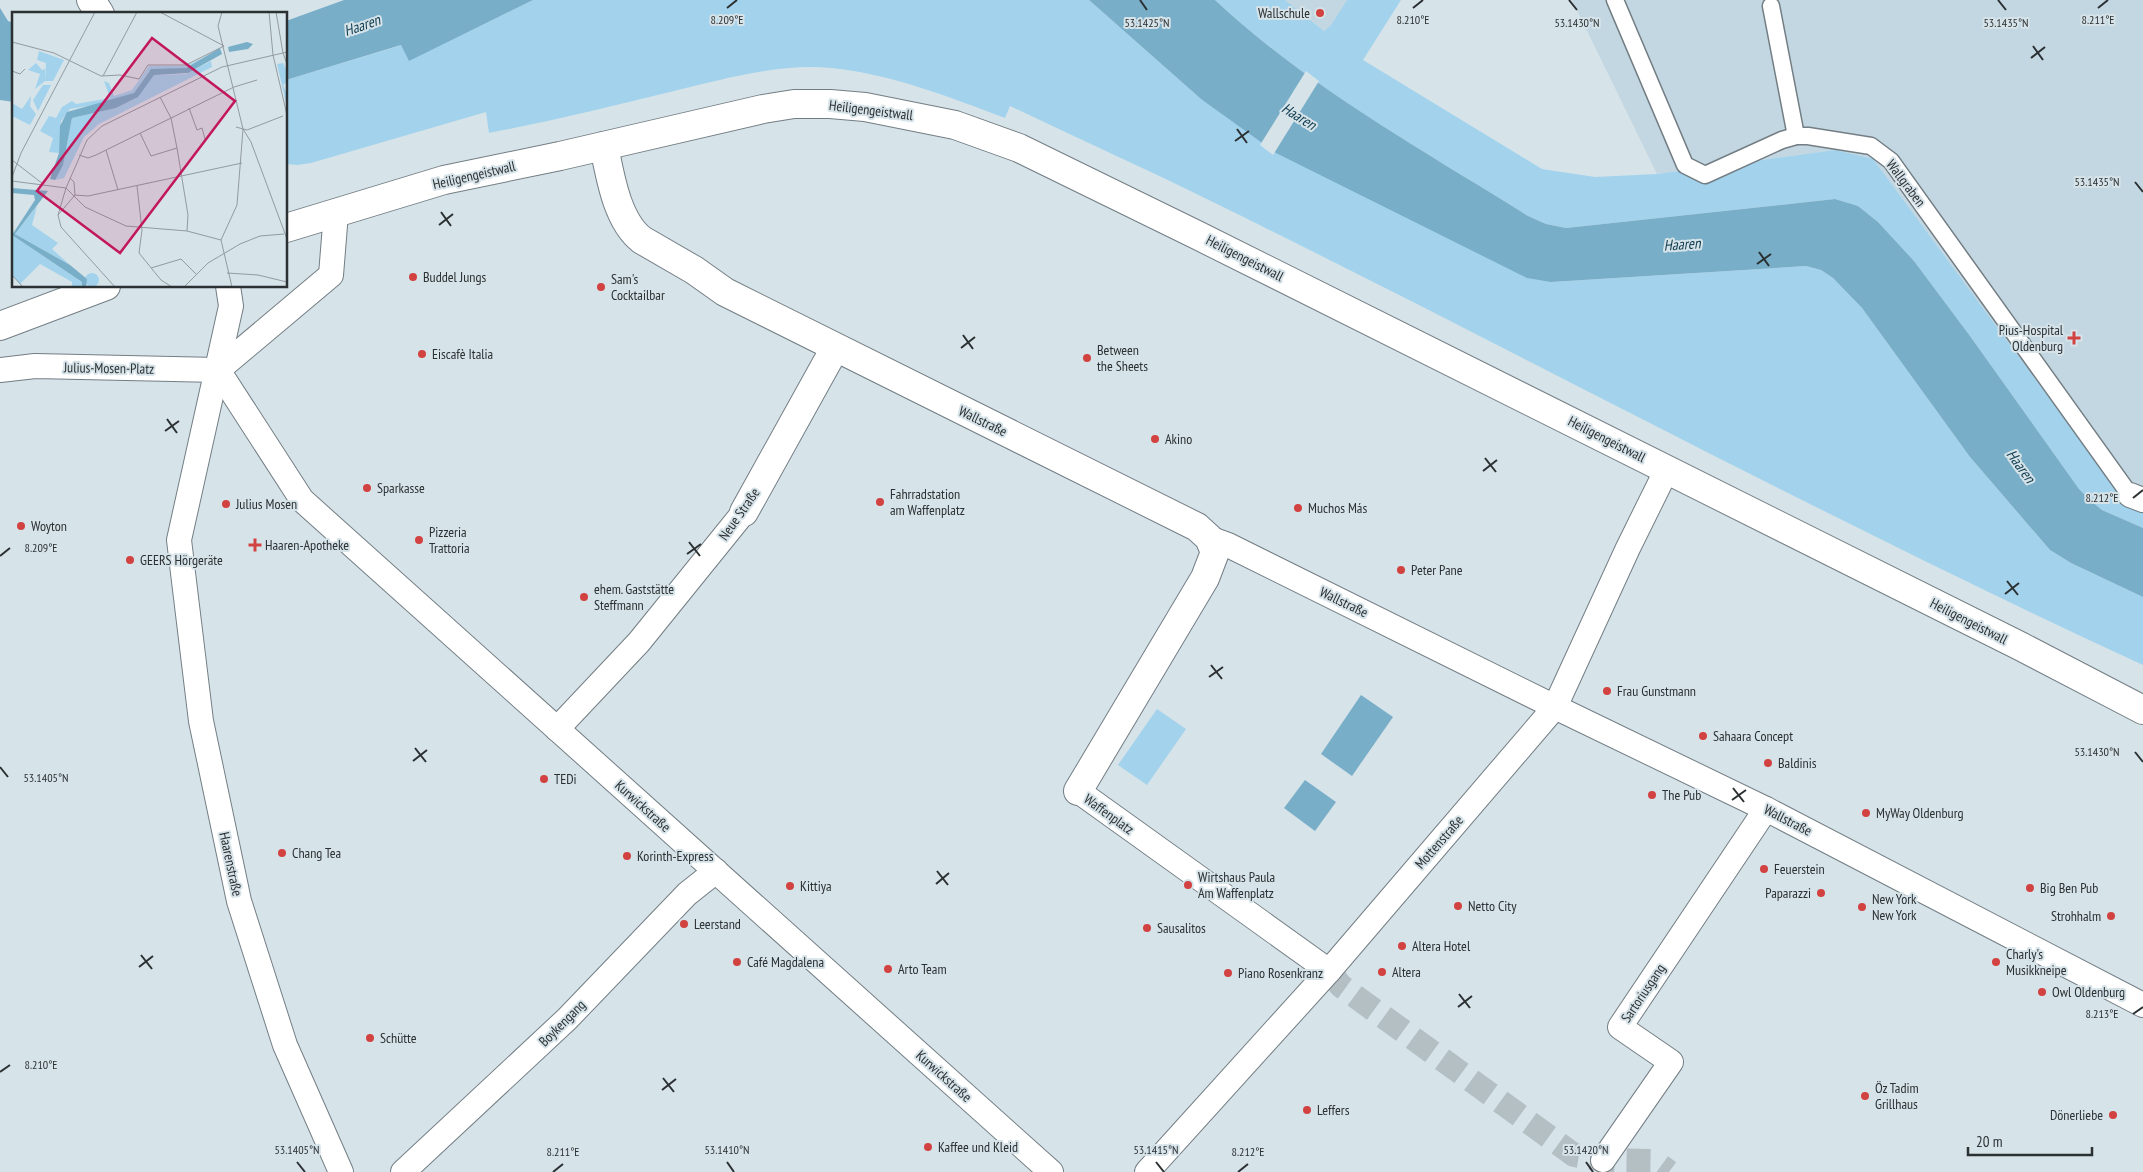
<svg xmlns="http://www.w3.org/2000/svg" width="2143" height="1172" font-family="'PT Sans Narrow',sans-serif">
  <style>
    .built { fill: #c3d7e2 }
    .green { fill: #a3d3ec }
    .water { fill: #79aec8 }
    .pier { fill: #d6e3e9 }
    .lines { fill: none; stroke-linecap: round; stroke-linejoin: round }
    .pedestrian-tunnel { stroke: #b4bfc4; stroke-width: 24; stroke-dasharray: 24 12; stroke-linecap: butt }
    .service-casing { stroke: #737e84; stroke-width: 19 }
    .pedestrian-casing { stroke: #737e84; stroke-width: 26 }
    .minor-casing { stroke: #737e84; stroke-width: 30 }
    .tertiary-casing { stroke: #737e84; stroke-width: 30 }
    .secondary-casing { stroke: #737e84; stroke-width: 30 }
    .service { stroke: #fff; stroke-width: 16 }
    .pedestrian { stroke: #fff; stroke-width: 24 }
    .minor { stroke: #fff; stroke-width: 28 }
    .tertiary { stroke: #fff; stroke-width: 28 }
    .secondary { stroke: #fff; stroke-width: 28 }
    .ticks { fill: none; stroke: #2b3032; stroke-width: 2 }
    .poi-dot { fill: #d14240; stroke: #d6e3e9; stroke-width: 2 }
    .labels { text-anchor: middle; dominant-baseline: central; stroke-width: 4; stroke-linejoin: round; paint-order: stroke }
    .poi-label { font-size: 14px; fill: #2b3032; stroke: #d6e3e9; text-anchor: start }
    .street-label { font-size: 14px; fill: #2b3032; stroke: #d6e3e9 }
    .water-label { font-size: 15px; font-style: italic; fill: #0e3c4f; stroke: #d6e3e9 }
    .inset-road { fill: none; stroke: #929ba0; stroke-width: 1 }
    .view { fill: #c2185b; fill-opacity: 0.15; stroke: #c2185b; stroke-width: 2.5 }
    .inset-edge { fill: none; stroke: #2b3032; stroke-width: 2.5 }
    .ticks-label { font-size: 12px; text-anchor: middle; fill: #2b3032; stroke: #d6e3e9; stroke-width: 4; stroke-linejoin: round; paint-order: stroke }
  </style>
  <rect width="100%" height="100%" fill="#d6e3e9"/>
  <g class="built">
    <polygon points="1285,0 1347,0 1331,25 1324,31"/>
    <polygon points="1572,0 2143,0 2143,508 2125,501 1835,150 1657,174"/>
  </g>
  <g class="green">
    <path d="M533,0H1089L1201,99L1551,282L1806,266L1821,270L1833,278L1862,308L1970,457L2050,550L2071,563L2143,597V665C1830,521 1526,356 1217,204C1148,170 1079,139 1010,106L1005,118C949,97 892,74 831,68C779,63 725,79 674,91C613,106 551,121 489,133L486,112L311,163L297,165L286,164V80L402,45L409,60Z"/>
    <path d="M1215,0H1285L1324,31L1331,25L1347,0H1401L1363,60L1542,169L1595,177L1657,174L1835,150L1873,159L2125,501L2143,509V528L2102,510L2090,500L2079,489L1970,336L1914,261L1878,222L1858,206L1835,199L1566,228L1546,224L1528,216C1421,149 1308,87 1215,0Z"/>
    <polygon points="1157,709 1186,729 1147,785 1118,765"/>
  </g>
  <g class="water">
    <polygon points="344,0 533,0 409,61 401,45 286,80 286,21"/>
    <path d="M1089,0H1215C1308,87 1421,149 1528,216L1546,224L1566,228L1835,199L1858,206L1878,222L1914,261L1970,336L2079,489L2090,500L2102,510L2143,528V597L2071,563L2050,550L1970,457L1862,308L1833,278L1821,270L1806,266L1551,282L1527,278L1276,153L1201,99Z"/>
    <polygon points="0,8 8,21 14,23 14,102 0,100"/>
    <polygon points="1361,695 1393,717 1352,776 1321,754"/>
    <polygon points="1305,780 1336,802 1315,831 1284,808"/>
  </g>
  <polygon class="pier" points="1306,71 1319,81 1273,155 1260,145"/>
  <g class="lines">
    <polyline class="pedestrian-tunnel" points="1329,971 1341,986 1574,1155 1603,1160 1654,1161 1669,1172"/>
    <g class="service-casing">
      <g id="service">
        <polyline points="1615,0 1685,165 1705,175 1782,140 1796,136 1808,136 1871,146 1891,161 2130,495"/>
        <polyline points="1771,6 1796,136"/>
      </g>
    </g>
    <g class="pedestrian-casing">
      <g id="pedestrian">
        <polyline points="228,286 231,306 179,540 201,721 239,901 285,1045 341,1172"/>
        <polyline points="0,370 35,366 218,370 331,275 336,213"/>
        <polyline points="218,370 302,500 1051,1172"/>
        <polyline points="2130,495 2143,500"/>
        <polyline points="1209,538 1228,545 1555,707 1766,809 2143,1005"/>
        <polyline points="557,729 639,642 744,512"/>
        <polyline points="1078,791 1329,971"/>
        <polyline points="1603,1160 1671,1062 1620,1027 1766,809"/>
        <polyline points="403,1172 567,1019 687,894 716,871"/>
        <polyline points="1147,1172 1329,971 1555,707 1628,548 1667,469"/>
      </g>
    </g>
    <g class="minor-casing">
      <g id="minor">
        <path d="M604,146C610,176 617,221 642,240L694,270L725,292L1197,527L1209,538L1215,552L1205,578L1078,791"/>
        <polyline points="744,512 835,348"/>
      </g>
    </g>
    <g class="tertiary-casing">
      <polyline id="tertiary" points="0,326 106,286"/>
    </g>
    <g class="secondary-casing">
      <g id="secondary">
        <polyline points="91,0 100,14"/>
        <polyline points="286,228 444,180 560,156 763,109 794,104 830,104 865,107 955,125 1019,148 1197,235 2020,646 2143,710"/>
      </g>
    </g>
    <use href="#service" class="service"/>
    <use href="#pedestrian" class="pedestrian"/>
    <use href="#minor" class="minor"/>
    <use href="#tertiary" class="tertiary"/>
    <use href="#secondary" class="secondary"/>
  </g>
  <path class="ticks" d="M1140,0L1147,10M1569,0L1577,10M1998,0L2006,10M727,8L737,0M1413,8L1423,0M2098,8L2108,0M2033,46L2043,60M2031,58L2045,47M1237,129L1247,143M1235,141L1249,131M2135,182L2143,192M441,212L451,226M439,225L453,214M1759,252L1769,266M1757,264L1771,254M963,335L973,349M961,348L975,337M167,419L177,433M165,431L179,421M1485,458L1496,472M1483,471L1497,460M2133,498L2143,490M689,542L700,556M687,554L701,544M0,556L10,548M2007,581L2018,595M2005,594L2019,583M1211,665L1222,679M1209,677L1223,667M415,748L426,762M2135,752L2143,762M413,761L427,750M0,767L8,777M1733,788L1744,802M1732,800L1746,790M937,871L948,885M936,884L949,873M141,955L152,969M139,967L153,956M1459,994L1470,1008M1458,1007L1472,996M2133,1014L2143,1007M0,1072L10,1065M663,1078L674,1092M662,1090L676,1079M297,1162L305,1172M727,1162L734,1172M1156,1162L1164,1172M1586,1162L1593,1172M553,1172L563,1164M1238,1172L1248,1164"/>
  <g class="poi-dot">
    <circle cx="1320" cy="13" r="5"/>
    <circle cx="413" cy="277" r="5"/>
    <circle cx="601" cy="287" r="5"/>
    <path d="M2071.5 330.5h5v5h5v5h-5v5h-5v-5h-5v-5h5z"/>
    <circle cx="422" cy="354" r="5"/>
    <circle cx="1087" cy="358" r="5"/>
    <circle cx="1155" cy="439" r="5"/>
    <circle cx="367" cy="488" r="5"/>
    <circle cx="880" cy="502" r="5"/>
    <circle cx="226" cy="504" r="5"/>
    <circle cx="1298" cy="508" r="5"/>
    <circle cx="21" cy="526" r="5"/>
    <circle cx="419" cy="540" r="5"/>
    <path d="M252.5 537.5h5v5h5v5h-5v5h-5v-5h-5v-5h5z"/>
    <circle cx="130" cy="560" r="5"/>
    <circle cx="1401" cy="570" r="5"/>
    <circle cx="584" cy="597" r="5"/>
    <circle cx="1607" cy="691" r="5"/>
    <circle cx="1703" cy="736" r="5"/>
    <circle cx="1768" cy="763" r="5"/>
    <circle cx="544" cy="779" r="5"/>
    <circle cx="1652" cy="795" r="5"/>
    <circle cx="1866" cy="813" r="5"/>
    <circle cx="282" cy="853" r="5"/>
    <circle cx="627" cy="856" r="5"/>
    <circle cx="1764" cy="869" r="5"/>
    <circle cx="1188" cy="885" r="5"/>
    <circle cx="790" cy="886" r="5"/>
    <circle cx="2030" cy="888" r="5"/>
    <circle cx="1821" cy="893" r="5"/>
    <circle cx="1458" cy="906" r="5"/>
    <circle cx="1862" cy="907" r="5"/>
    <circle cx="2111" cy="916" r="5"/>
    <circle cx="684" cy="924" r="5"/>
    <circle cx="1147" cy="928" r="5"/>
    <circle cx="1402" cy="946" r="5"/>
    <circle cx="737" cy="962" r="5"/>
    <circle cx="1996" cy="962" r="5"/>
    <circle cx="888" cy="969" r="5"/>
    <circle cx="1382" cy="972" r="5"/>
    <circle cx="1228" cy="973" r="5"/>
    <circle cx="2042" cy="992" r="5"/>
    <circle cx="370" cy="1038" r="5"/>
    <circle cx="1865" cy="1096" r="5"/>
    <circle cx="1307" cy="1110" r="5"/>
    <circle cx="2113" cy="1115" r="5"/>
    <circle cx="928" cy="1147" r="5"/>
  </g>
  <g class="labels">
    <g class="poi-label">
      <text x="1310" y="13" text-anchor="end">Wallschule</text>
      <text x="423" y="277">Buddel Jungs</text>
      <text x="611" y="279">Sam's<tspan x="611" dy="16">Cocktailbar</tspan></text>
      <text x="2063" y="330" text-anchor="end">Pius-Hospital<tspan x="2063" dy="16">Oldenburg</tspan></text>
      <text x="1097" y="350">Between<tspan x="1097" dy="16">the Sheets</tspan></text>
      <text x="432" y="354">Eiscafè Italia</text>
      <text x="1165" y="439">Akino</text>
      <text x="377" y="488">Sparkasse</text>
      <text x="890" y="494">Fahrradstation<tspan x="890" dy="16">am Waffenplatz</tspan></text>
      <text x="236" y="504">Julius Mosen</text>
      <text x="1308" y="508">Muchos Más</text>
      <text x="31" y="526">Woyton</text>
      <text x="429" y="532">Pizzeria<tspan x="429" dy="16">Trattoria</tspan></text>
      <text x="265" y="545">Haaren-Apotheke</text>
      <text x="140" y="560">GEERS Hörgeräte</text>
      <text x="1411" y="570">Peter Pane</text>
      <text x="594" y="589">ehem. Gaststätte<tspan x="594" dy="16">Steffmann</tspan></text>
      <text x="1617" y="691">Frau Gunstmann</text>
      <text x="1713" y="736">Sahaara Concept</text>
      <text x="1778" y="763">Baldinis</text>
      <text x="554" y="779">TEDi</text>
      <text x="1662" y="795">The Pub</text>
      <text x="1876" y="813">MyWay Oldenburg</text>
      <text x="292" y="853">Chang Tea</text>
      <text x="637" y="856">Korinth-Express</text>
      <text x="1774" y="869">Feuerstein</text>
      <text x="1198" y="877">Wirtshaus Paula<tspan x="1198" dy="16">Am Waffenplatz</tspan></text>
      <text x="800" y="886">Kittiya</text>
      <text x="2040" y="888">Big Ben Pub</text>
      <text x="1811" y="893" text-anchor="end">Paparazzi</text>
      <text x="1872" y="899">New York<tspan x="1872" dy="16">New York</tspan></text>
      <text x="1468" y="906">Netto City</text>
      <text x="2101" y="916" text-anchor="end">Strohhalm</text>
      <text x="694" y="924">Leerstand</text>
      <text x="1157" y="928">Sausalitos</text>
      <text x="1412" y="946">Altera Hotel</text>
      <text x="2006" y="954">Charly's<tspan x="2006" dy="16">Musikkneipe</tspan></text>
      <text x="747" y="962">Café Magdalena</text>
      <text x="898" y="969">Arto Team</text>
      <text x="1392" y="972">Altera</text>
      <text x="1238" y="973">Piano Rosenkranz</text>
      <text x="2052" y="992">Owl Oldenburg</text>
      <text x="380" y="1038">Schütte</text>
      <text x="1875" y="1088">Öz Tadim<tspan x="1875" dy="16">Grillhaus</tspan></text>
      <text x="1317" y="1110">Leffers</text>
      <text x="2103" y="1115" text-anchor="end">Dönerliebe</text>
      <text x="938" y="1147">Kaffee und Kleid</text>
    </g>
    <g class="street-label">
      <text transform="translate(871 110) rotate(7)">Heiligengeistwall</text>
      <text transform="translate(474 175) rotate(-13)">Heiligengeistwall</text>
      <text transform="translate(1906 183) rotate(53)">Wallgraben</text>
      <text transform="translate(1245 258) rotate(27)">Heiligengeistwall</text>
      <text transform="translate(109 368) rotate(1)">Julius-Mosen-Platz</text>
      <text transform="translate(983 421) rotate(26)">Wallstraße</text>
      <text transform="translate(1607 439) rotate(27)">Heiligengeistwall</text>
      <text transform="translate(739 514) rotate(-55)">Neue Straße</text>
      <text transform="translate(1344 602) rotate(26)">Wallstraße</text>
      <text transform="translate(1969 621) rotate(27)">Heiligengeistwall</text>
      <text transform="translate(643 806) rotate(42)">Kurwickstraße</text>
      <text transform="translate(1109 814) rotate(36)">Waffenplatz</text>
      <text transform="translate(1788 820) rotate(27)">Wallstraße</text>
      <text transform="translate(1439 842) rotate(-49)">Mottenstraße</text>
      <text transform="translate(231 864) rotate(78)">Haarenstraße</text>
      <text transform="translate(1643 993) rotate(-56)">Sartoriusgang</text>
      <text transform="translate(562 1023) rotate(-45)">Boykengang</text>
      <text transform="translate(944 1076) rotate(42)">Kurwickstraße</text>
    </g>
    <g class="water-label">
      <text transform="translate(362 25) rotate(-19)">Haaren</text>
      <text transform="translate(1299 116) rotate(32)">Haaren</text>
      <text transform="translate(1682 244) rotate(-4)">Haaren</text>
      <text transform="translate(2021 466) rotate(54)">Haaren</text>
    </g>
  </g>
  <g transform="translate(12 12)">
    <rect width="275" height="275" fill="#d6e3e9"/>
    <path d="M27,39L52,48L41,69H33L34,51L25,48ZM197,43L173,56L137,59L122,81L94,91L58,97L49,109L47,141L37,140L41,126L28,119L37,104L44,106L50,95L60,89L64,92L98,86L92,69L97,71L102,84L120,78L137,54H174ZM199,49L200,55L87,112L72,125L52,166L43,168L53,142L60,106L104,96L124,86L142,63L174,62ZM24,51L30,58L33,57V69L23,77L28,62L16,58ZM271,51L275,59V70L271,73L275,82V95L265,52ZM31,73H39L26,99L21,88ZM19,84L18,94L24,102L18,113L0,104V91L10,97ZM25,194L20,213L46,231L40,237L58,253L3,222ZM0,223L70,270V275H60V270L28,252L8,272L0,263ZM73 268a7 7 0 1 1 14 0a7 7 0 1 1-14 0Z" fill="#a3d3ec"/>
    <path d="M235,30L241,32L236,37L217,40L216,35ZM208,36L210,42L176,61L142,63L126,85L104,96L60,106L51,153L43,168L38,167L47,141L48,114L55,100L122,81L139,57L174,56ZM0,176L36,179L3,222L58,253L75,267L74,275H70V270L0,223L23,188L22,183L0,181Z" fill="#79aec8"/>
    <path class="inset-road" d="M148,0L212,34M210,0L206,14L231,117L225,193L209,228L220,275M257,0L261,43M0,30L42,41L89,64L108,63L127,67L136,53H174L212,34M275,40L271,41L275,52M261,43L275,103M0,59L8,62L13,57M91,64L125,0M148,85L159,106L165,136L176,203L175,219M177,96L185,118L190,116L193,127M224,115L235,118L271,104M231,117L239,130L275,227M128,121L139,144L165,136M94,138L106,178M67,143L76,146L84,143L222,75L245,68M0,148L31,172M0,165L9,141L83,0M0,169L54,176L75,128L90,114L210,55L271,41L264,0M125,174L130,218L127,241L149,268L160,275M63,183L76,184L230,151M46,203L63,183L62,170L58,166M139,256L169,247L184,262M215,261L246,263L275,270M0,263L11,275M103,275L49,215L46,203L54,176L73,195L114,214L175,219L209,228M172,275L196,251L228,232L248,224L272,222"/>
    <path class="view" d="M140,26L223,89L108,241L25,179Z"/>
    <rect width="275" height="275" class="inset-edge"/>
  </g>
  <g class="ticks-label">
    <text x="727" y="24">8.209°E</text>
    <text x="1413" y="24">8.210°E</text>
    <text x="2098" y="24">8.211°E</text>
    <text x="1147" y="27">53.1425°N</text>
    <text x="1577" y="27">53.1430°N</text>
    <text x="2006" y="27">53.1435°N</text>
    <text x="2097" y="186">53.1435°N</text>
    <text x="2102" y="502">8.212°E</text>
    <text x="41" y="552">8.209°E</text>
    <text x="2097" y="756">53.1430°N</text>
    <text x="46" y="782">53.1405°N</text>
    <text x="2102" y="1018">8.213°E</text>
    <text x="41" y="1069">8.210°E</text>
    <text x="297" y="1154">53.1405°N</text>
    <text x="727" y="1154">53.1410°N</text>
    <text x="1156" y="1154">53.1415°N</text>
    <text x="1586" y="1154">53.1420°N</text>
    <text x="563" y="1156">8.211°E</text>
    <text x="1248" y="1156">8.212°E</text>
  </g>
  <path d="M1968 1147v8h124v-8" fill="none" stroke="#2b3032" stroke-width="2.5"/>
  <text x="1976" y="1147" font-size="15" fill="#2b3032" stroke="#d6e3e9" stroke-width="4" paint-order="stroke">20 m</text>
</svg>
